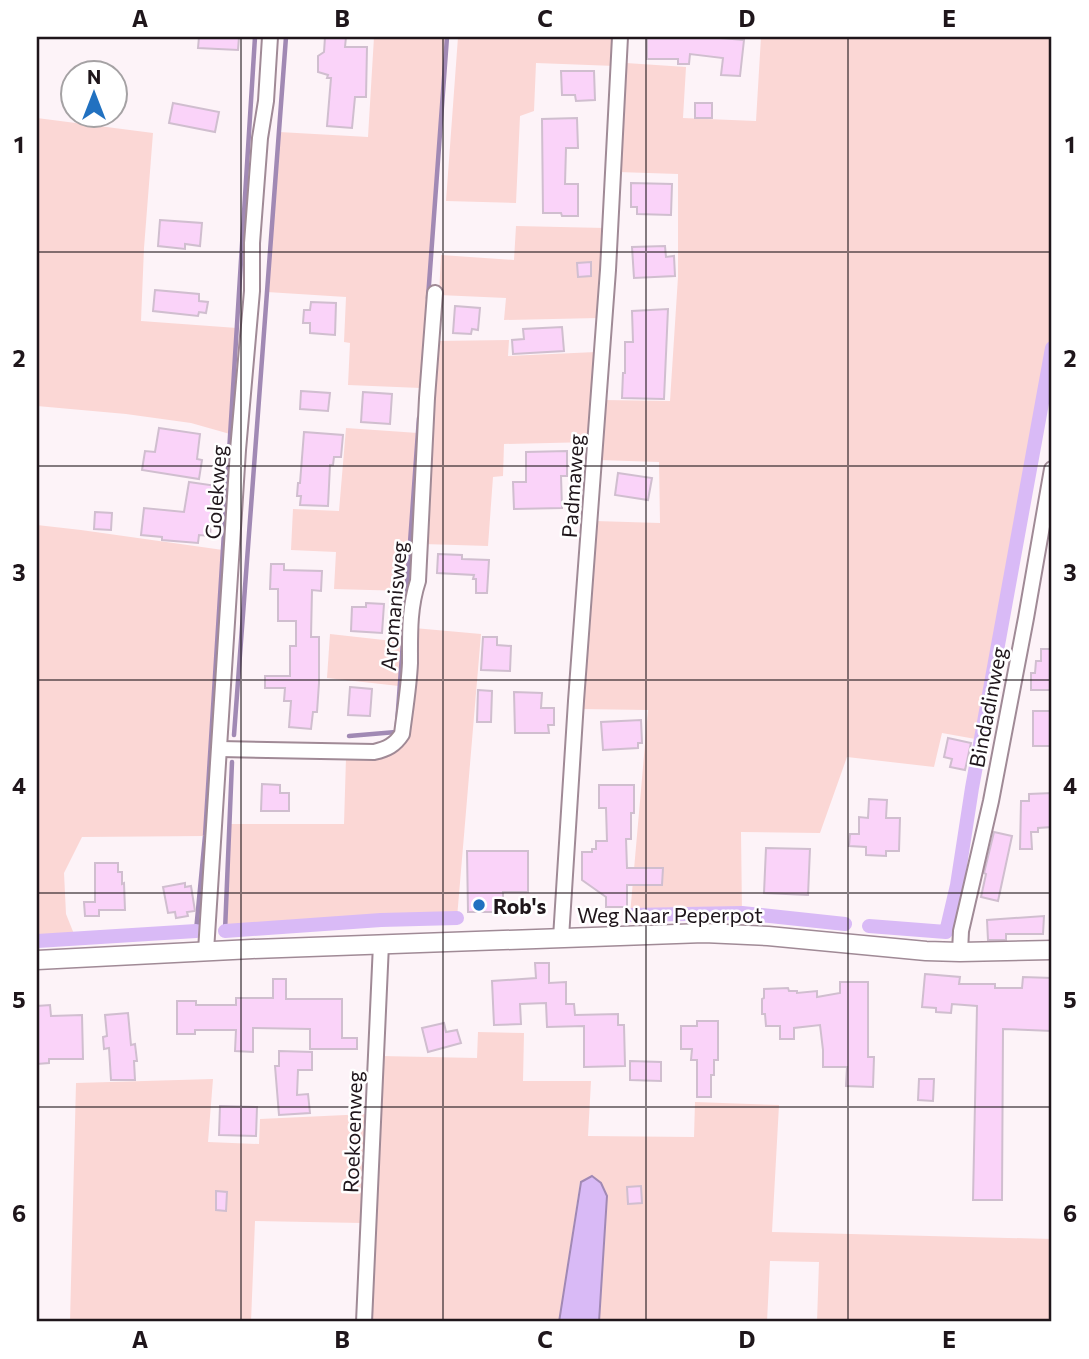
<svg xmlns="http://www.w3.org/2000/svg" width="1089" height="1359" font-family="Commissioner,sans-serif">
  <style>
    .green { fill: #fbd7d5 }
    .water { fill: #d9baf6; stroke: #a189b4; stroke-width: 2 }
    .lines { fill: none; stroke-linecap: round; stroke-linejoin: round }
    .stream { stroke: #a189b4; stroke-width: 4.5 }
    .canal { stroke: #d9baf6; stroke-width: 14 }
    .building { fill: #fad3f9; stroke: #d0becf; stroke-width: 2 }
    .minor-casing { stroke: #a08a96; stroke-width: 18 }
    .tertiary-casing { stroke: #a08a96; stroke-width: 21 }
    .minor { stroke: #fff; stroke-width: 14 }
    .tertiary { stroke: #fff; stroke-width: 18 }
    .grid { fill: none; stroke: #1f161b; stroke-width: 2; stroke-opacity: 0.55 }
    .poi-dot { fill: #2171c0; stroke: #fff; stroke-width: 2.5 }
    .labels { text-anchor: middle; dominant-baseline: central; stroke-width: 5; stroke-linejoin: round; paint-order: stroke }
    .street-label { font-size: 21px; fill: #1f161b; stroke: #fff }
    .poi-label { font-size: 21px; font-weight: bold; fill: #1f161b; stroke: #fff; text-anchor: start }
    .neatline { fill: none; stroke: #1f161b; stroke-width: 2.5 }
    .grid-label { font-size: 23px; text-anchor: middle; font-weight: bold; fill: #1f161b }
  </style>
  <rect width="100%" height="100%" fill="#fdf3f8"/>
  <g class="green">
    <polygon points="374,37 447,37 421,388 348,385 350,343 344,342 346,297 267,292 279,132 368,137"/>
    <polygon points="458,37 617,37 615,66 536,63 534,111 520,116 516,203 446,201"/>
    <polygon points="761,37 1052,37 1052,348 981,740 942,733 934,767 847,757 820,833 741,832 742,913 630,915 648,710 580,709 595,521 660,523 659,462 599,460 603,400 670,401 678,277 678,174 618,172 626,63 686,67 683,118 756,121"/>
    <polygon points="37,118 153,133 144,248 141,321 237,328 230,434 191,423 126,414 37,406"/>
    <polygon points="516,226 605,228 598,318 504,320 506,298 439,295 441,255 514,260"/>
    <polygon points="509,340 508,356 596,352 591,442 504,444 503,476 493,477 488,546 423,544 435,341"/>
    <polygon points="346,428 418,433 406,591 334,589 336,552 291,550 293,509 339,511"/>
    <polygon points="37,525 81,530 223,550 205,836 82,837 64,873 66,914 76,939 37,941"/>
    <polygon points="414,628 481,634 457,918 381,920 225,931 229,824 344,824 346,758 399,745"/>
    <polygon points="330,634 402,642 399,686 327,678"/>
    <polygon points="478,1032 524,1033 523,1081 591,1081 588,1136 694,1137 695,1102 779,1105 772,1232 1052,1239 1052,1322 817,1322 819,1262 770,1261 767,1322 599,1322 607,1196 580,1182 559,1322 370,1322 381,1056 477,1058"/>
    <polygon points="213,1079 208,1142 259,1144 260,1119 367,1114 362,1223 255,1221 251,1322 70,1322 76,1083"/>
  </g>
  <polygon class="water" points="592,1176 601,1183 607,1196 599,1322 559,1322 581,1182"/>
  <g class="lines">
    <g class="stream">
      <polyline points="428,298 447,37"/>
      <polyline points="405,612 419,418"/>
      <polyline points="397,724 404,628"/>
      <polyline points="234,735 286,37"/>
      <polyline points="349,736 396,732"/>
      <polyline points="196,931 205,836 255,37"/>
      <polyline points="225,931 232,762"/>
    </g>
    <g class="canal">
      <polyline points="630,915 742,913 845,924"/>
      <polyline points="869,926 946,932 957,885 972,788 1052,348"/>
      <polyline points="225,931 381,920 457,918"/>
      <polyline points="37,941 196,931"/>
    </g>
  </g>
  <g class="building">
    <polygon points="199,37 239,37 238,50 198,48"/>
    <polygon points="325,37 346,37 345,47 367,47 366,97 355,97 352,128 327,126 331,78 327,78 328,75 318,72 318,56 324,52"/>
    <polygon points="647,37 709,37 744,40 740,76 721,75 723,58 690,54 689,64 678,64 678,59 647,59"/>
    <polygon points="561,71 594,71 595,100 576,101 575,95 562,95"/>
    <polygon points="173,103 219,112 215,132 169,123"/>
    <rect x="695" y="103" width="17" height="15"/>
    <polygon points="577,118 578,148 566,148 565,184 578,184 578,216 562,216 561,213 543,213 542,119"/>
    <polygon points="631,183 672,184 671,215 637,214 637,207 631,207"/>
    <polygon points="160,220 202,223 200,246 185,244 185,249 158,246"/>
    <polygon points="665,246 666,257 674,256 675,276 634,278 632,247"/>
    <polygon points="591,262 591,276 578,277 577,263"/>
    <polygon points="155,290 199,294 199,301 208,302 206,313 199,312 198,316 153,311"/>
    <polygon points="311,302 336,303 335,335 310,333 310,323 303,323 304,310 310,310"/>
    <polygon points="455,306 480,308 478,330 472,329 471,334 453,333"/>
    <polygon points="668,309 664,399 622,398 623,373 625,373 625,342 633,342 632,311"/>
    <polygon points="562,327 564,351 513,354 512,340 524,339 523,329"/>
    <polygon points="301,391 330,393 328,411 300,409"/>
    <polygon points="363,392 392,394 390,424 361,422"/>
    <polygon points="159,428 200,434 197,459 202,460 199,479 142,470 145,451 155,452"/>
    <polygon points="304,432 343,435 341,457 334,457 333,465 330,465 328,506 300,505 301,496 297,496 298,483 300,483"/>
    <polygon points="567,451 567,476 561,476 562,508 514,509 513,482 526,482 526,452"/>
    <polygon points="618,473 652,478 648,500 615,495"/>
    <polygon points="189,482 217,486 213,503 210,536 199,535 198,543 162,540 162,537 141,535 144,508 184,512"/>
    <polygon points="95,512 112,513 111,530 94,529"/>
    <polygon points="438,554 462,555 462,559 489,560 487,593 476,593 476,579 473,579 474,575 437,573"/>
    <polygon points="271,564 284,564 284,570 322,571 321,591 312,590 311,637 319,637 319,683 317,712 313,712 311,729 289,727 291,701 284,701 285,688 265,688 265,676 290,676 290,646 296,646 296,621 278,621 278,589 270,589"/>
    <polygon points="366,603 384,604 382,633 351,631 352,607 366,607"/>
    <polygon points="483,637 497,637 497,645 511,646 510,671 481,670"/>
    <polygon points="1041,649 1052,649 1052,690 1031,690 1031,673 1035,673 1036,661 1041,661"/>
    <polygon points="350,687 372,689 370,716 348,715"/>
    <polygon points="478,690 492,691 491,722 477,722"/>
    <polygon points="514,692 542,693 541,708 554,708 554,725 548,725 549,733 515,733"/>
    <rect x="1033" y="711" width="19" height="35"/>
    <polygon points="641,720 642,743 638,743 638,748 603,750 601,722"/>
    <polygon points="948,738 971,743 965,770 950,767 952,759 944,757"/>
    <polygon points="262,784 280,785 280,793 289,793 289,811 261,811"/>
    <polygon points="599,785 634,785 634,813 631,813 631,839 626,839 627,868 663,868 662,885 627,885 627,907 606,907 606,897 582,880 582,852 592,852 592,849 596,849 596,841 607,841 606,808 599,808"/>
    <polygon points="1052,793 1052,827 1038,828 1038,832 1031,832 1032,849 1020,849 1021,801 1029,801 1029,794"/>
    <polygon points="869,799 887,800 886,818 900,818 899,851 886,851 886,856 866,855 866,847 849,846 850,834 859,834 859,817 868,818"/>
    <polygon points="994,832 1012,836 998,901 981,897 986,874 984,873"/>
    <polygon points="766,848 810,849 808,895 764,893"/>
    <polygon points="467,851 528,851 528,892 503,892 503,912 468,912"/>
    <polygon points="95,863 118,863 118,872 122,872 122,884 124,883 125,910 99,910 99,916 85,916 84,902 95,902"/>
    <polygon points="185,883 185,887 191,886 195,911 187,912 188,916 176,918 175,912 168,913 163,887"/>
    <polygon points="1044,916 1043,934 1006,934 1006,940 988,940 987,920"/>
    <polygon points="535,963 549,963 549,983 566,982 566,1004 574,1004 575,1015 618,1014 618,1025 624,1025 625,1066 584,1067 584,1026 547,1027 546,1003 520,1004 521,1024 494,1025 492,981 536,978"/>
    <polygon points="925,974 960,977 959,984 995,984 995,988 1022,988 1023,977 1052,978 1052,1031 1003,1029 1002,1200 973,1200 977,1006 952,1004 951,1013 936,1012 936,1008 922,1007"/>
    <polygon points="273,979 286,979 286,999 342,999 342,1038 357,1038 357,1049 310,1049 310,1029 253,1028 253,1052 235,1051 236,1030 195,1030 195,1034 177,1034 177,1001 196,1001 196,1005 236,1005 236,998 273,998"/>
    <polygon points="840,982 868,982 868,1057 874,1057 873,1087 846,1086 847,1067 823,1067 823,1050 820,1025 794,1028 794,1039 780,1039 780,1026 766,1026 765,1014 762,1014 762,999 764,998 764,989 788,988 789,991 797,991 797,993 817,991 817,997 840,993"/>
    <polygon points="50,1005 51,1016 82,1015 83,1059 49,1059 49,1063 37,1064 37,1006"/>
    <polygon points="128,1013 131,1045 135,1044 137,1061 134,1061 135,1080 111,1080 109,1048 104,1049 103,1037 107,1036 105,1015"/>
    <polygon points="697,1021 718,1021 718,1060 714,1060 714,1075 711,1075 711,1097 697,1097 697,1060 691,1060 692,1049 681,1049 681,1026 697,1026"/>
    <polygon points="444,1023 446,1032 457,1030 461,1043 428,1052 422,1028"/>
    <polygon points="279,1051 312,1052 312,1070 298,1070 297,1095 308,1094 310,1113 279,1115 275,1066 279,1066"/>
    <polygon points="630,1061 661,1062 661,1081 630,1080"/>
    <polygon points="919,1079 934,1079 933,1101 918,1100"/>
    <polygon points="220,1106 257,1107 256,1136 219,1135"/>
    <polygon points="641,1186 642,1203 628,1204 627,1187"/>
    <polygon points="216,1191 227,1192 226,1211 216,1210"/>
  </g>
  <g class="lines">
    <g class="minor-casing">
      <g id="minor">
        <path d="M220,749L374,752C387,749 395,745 402,734C405,710 409,686 410,663C410,635 409,608 418,581L427,398L435,293"/>
        <polyline points="561,938 576,701 608,270 620,37"/>
        <polyline points="206,951 238,450 252,291 252,243 260,138 266,101 270,37"/>
        <polyline points="960,952 961,931 991,801 1026,618 1052,469"/>
        <polyline points="364,1322 381,944"/>
      </g>
    </g>
    <g class="tertiary-casing">
      <polyline id="tertiary" points="37,960 252,949 704,933 768,936 926,951 960,952 1052,950"/>
    </g>
    <use href="#minor" class="minor"/>
    <use href="#tertiary" class="tertiary"/>
  </g>
  <path class="grid" d="M241,37V1322M443,37V1322M646,37V1322M848,37V1322M37,252H1052M37,466H1052M37,680H1052M37,893H1052M37,1107H1052"/>
  <circle class="poi-dot" cx="479" cy="905" r="7"/>
  <g class="labels">
    <g class="street-label">
      <text transform="translate(572 486) rotate(-86)">Padmaweg</text>
      <text transform="translate(215 492) rotate(-86)">Golekweg</text>
      <text transform="translate(393 606) rotate(-85)">Aromanisweg</text>
      <text transform="translate(987 707) rotate(-79)">Bindadinweg</text>
      <text x="670" y="914">Weg Naar Peperpot</text>
      <text transform="translate(352 1132) rotate(-88)">Roekoenweg</text>
    </g>
    <g class="poi-label">
      <text x="493" y="905">Rob's</text>
    </g>
  </g>
  <rect width="1089" height="1359" fill="none" stroke="#ffffff" stroke-width="77"/>
  <g transform="translate(94 94)"><circle r="33" fill="#ffffff" stroke="#a5a2a4" stroke-width="2"/>
  <path d="M0-5L12 26L0 18L-12 26Z" fill="#2171c0"/>
  <text y="-10" font-size="19" font-weight="bold" text-anchor="middle" fill="#1f161b">N</text>
  </g>
  <rect x="38" y="38" width="1012" height="1282" class="neatline"/>
  <g class="grid-label">
    <text x="140" y="27">A</text>
    <text x="342" y="27">B</text>
    <text x="545" y="27">C</text>
    <text x="747" y="27">D</text>
    <text x="949" y="27">E</text>
    <text x="19" y="153">1</text>
    <text x="1070" y="153">1</text>
    <text x="19" y="367">2</text>
    <text x="1070" y="367">2</text>
    <text x="19" y="581">3</text>
    <text x="1070" y="581">3</text>
    <text x="19" y="794">4</text>
    <text x="1070" y="794">4</text>
    <text x="19" y="1008">5</text>
    <text x="1070" y="1008">5</text>
    <text x="19" y="1222">6</text>
    <text x="1070" y="1222">6</text>
    <text x="140" y="1348">A</text>
    <text x="342" y="1348">B</text>
    <text x="545" y="1348">C</text>
    <text x="747" y="1348">D</text>
    <text x="949" y="1348">E</text>
  </g>
</svg>
